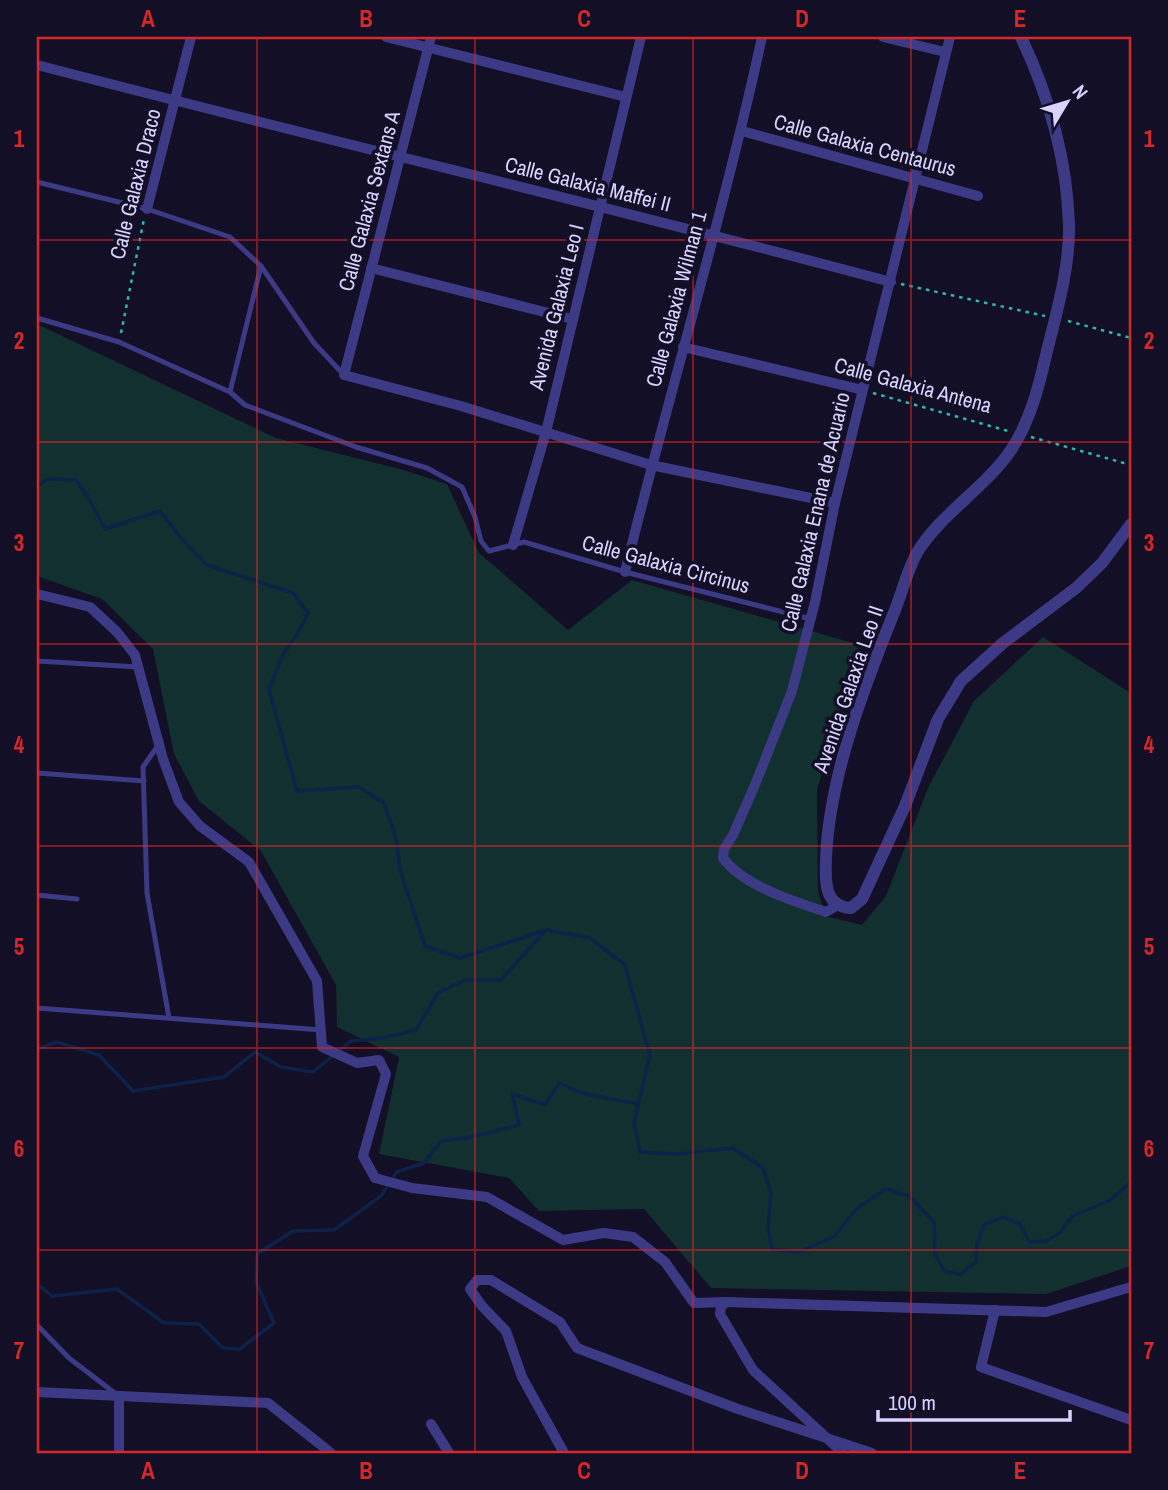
<svg xmlns="http://www.w3.org/2000/svg" width="1168" height="1490" font-family="'Archivo Narrow',sans-serif">
  <style>
    .green { fill: #12302f }
    .lines { fill: none; stroke-linecap: round; stroke-linejoin: round }
    .stream { stroke: #0c2248; stroke-width: 3.5 }
    .path { stroke: #2fb8b0; stroke-width: 2.5; stroke-dasharray: 3.5 5; stroke-linecap: butt }
    .service { stroke: #3d3a85; stroke-width: 5 }
    .minor { stroke: #3d3a85; stroke-width: 10 }
    .tertiary { stroke: #3d3a85; stroke-width: 12 }
    .grid { fill: none; stroke: #d62828; stroke-width: 2; stroke-opacity: 0.55 }
    .labels { text-anchor: middle; dominant-baseline: central; stroke-width: 7; stroke-linejoin: round; paint-order: stroke }
    .street-label { font-size: 21px; fill: #d9d4ff; stroke: #130f26 }
    .neatline { fill: none; stroke: #d62828; stroke-width: 2.5 }
    .grid-label { font-size: 23px; text-anchor: middle; font-weight: bold; fill: #d62828 }
  </style>
  <rect width="100%" height="100%" fill="#130f26"/>
  <polygon class="green" points="37,324 276,438 400,469 447,484 479,553 568,630 632,580 860,645 817,790 818,891 825,916 862,925 886,896 928,788 974,701 1043,637 1131,693 1131,1266 1046,1294 711,1288 644,1209 539,1211 509,1178 379,1154 399,1057 337,1027 336,985 261,851 199,801 174,754 153,649 102,599 37,576"/>
  <g class="lines">
    <g class="stream">
      <polyline points="37,486 48,479 76,480 88,497 105,529 160,511 180,537 207,565 293,593 308,613 297,635 283,654 269,690 297,791 359,787 384,803 396,838 400,870 425,946 460,958 546,930 590,938 625,965 650,1055 634,1122 640,1152 676,1154 733,1148 763,1168 771,1193 768,1227 772,1249 799,1252 835,1236 856,1209 886,1189 909,1196 934,1222 935,1254 944,1271 961,1274 976,1262 977,1244 984,1225 1003,1217 1020,1224 1030,1242 1046,1241 1061,1232 1072,1216 1109,1201 1131,1182"/>
      <polyline points="37,1049 57,1042 99,1055 133,1091 224,1077 255,1052 281,1067 313,1072 351,1041 383,1038 416,1030 438,993 465,980 501,980 545,931"/>
      <polyline points="394,1176 397,1172 424,1163 441,1141 471,1137 519,1125 512,1094 545,1105 559,1083 585,1094 638,1104"/>
      <polyline points="37,1284 52,1296 117,1289 164,1323 199,1324 223,1348 240,1349 274,1323 256,1282 257,1254 293,1231 334,1230 381,1196 386,1188"/>
    </g>
    <g class="path">
      <polyline points="901,284 1045,316"/>
      <polyline points="1068,321 1131,338"/>
      <polyline points="121,333 144,219"/>
      <polyline points="873,393 1008,431"/>
      <polyline points="1031,437 1131,465"/>
    </g>
    <g class="service">
      <polyline points="37,182 147,209 230,237 261,266 314,343 344,375"/>
      <polyline points="37,318 119,342 230,392 245,405 356,447 427,468 462,487 475,517 481,541 489,551 524,542 625,572 811,619"/>
      <polyline points="230,392 261,266"/>
      <polyline points="37,661 138,667"/>
      <polyline points="159,744 143,767 147,893 169,1018"/>
      <polyline points="37,773 144,781"/>
      <polyline points="37,895 77,899"/>
      <polyline points="37,1008 321,1030"/>
      <polyline points="37,1325 69,1358 116,1394"/>
    </g>
    <g class="minor">
      <polyline points="386,37 626,97"/>
      <polyline points="431,37 344,375 461,406 651,465 835,503"/>
      <polyline points="883,37 945,52"/>
      <path d="M37,65C321,139 607,206 891,282"/>
      <polyline points="742,131 978,196"/>
      <polyline points="147,209 191,37"/>
      <polyline points="371,268 572,319"/>
      <polyline points="683,347 863,390"/>
      <polyline points="513,545 546,432 641,37"/>
      <path d="M625,572C669,393 723,216 762,37"/>
      <polyline points="37,594 90,607 117,632 135,655 163,759 179,802 200,826 249,862 317,981 322,1047 357,1063 379,1060 386,1074 363,1156 375,1178 412,1188 487,1197 563,1240 604,1233 633,1237 665,1262 694,1303 726,1302 1046,1312 1131,1287"/>
      <path d="M838,905L826,912C795,902 742,885 723,858L724,849L733,835L755,785L792,691L815,602L835,503L950,37"/>
      <polyline points="726,1302 721,1307 720,1314 753,1370 843,1453"/>
      <polyline points="995,1310 981,1367 1131,1420"/>
      <polyline points="37,1392 268,1403 331,1453"/>
      <polyline points="431,1424 449,1453"/>
      <polyline points="119,1453 119,1396"/>
      <polyline points="564,1453 522,1377 506,1331 482,1306 470,1289 477,1280 491,1280 560,1322 577,1348 738,1409 872,1453"/>
    </g>
    <path class="tertiary" d="M1021,37C1049,96 1067,159 1069,225C1070,266 1057,311 1047,351C1039,385 1031,420 1011,450C985,488 942,513 918,551C907,570 903,590 895,610C864,687 829,777 826,859C825,880 824,907 851,908L862,899L905,806L938,719L961,681L1003,643L1076,588L1102,563L1131,524"/>
  </g>
  <path class="grid" d="M257,37V1453M475,37V1453M693,37V1453M911,37V1453M37,240H1131M37,442H1131M37,644H1131M37,846H1131M37,1048H1131M37,1250H1131"/>
  <g class="labels">
    <g class="street-label">
      <text transform="translate(865 145) rotate(15)">Calle Galaxia Centaurus</text>
      <text transform="translate(135 184) rotate(-76)">Calle Galaxia Draco</text>
      <text transform="translate(588 184) rotate(14)">Calle Galaxia Maffei II</text>
      <text transform="translate(369 201) rotate(-75)">Calle Galaxia Sextans A</text>
      <text transform="translate(676 299) rotate(-75)">Calle Galaxia Wilman 1</text>
      <text transform="translate(556 307) rotate(-76)">Avenida Galaxia Leo I</text>
      <text transform="translate(913 385) rotate(15)">Calle Galaxia Antena</text>
      <text transform="translate(815 512) rotate(-77)">Calle Galaxia Enana de Acuario</text>
      <text transform="translate(666 564) rotate(15)">Calle Galaxia Circinus</text>
      <text transform="translate(848 689) rotate(-71)">Avenida Galaxia Leo II</text>
    </g>
  </g>
  <rect width="1168" height="1490" fill="none" stroke="#130f26" stroke-width="77"/>
  <g transform="translate(1067 102) rotate(52)" stroke="#130f26" stroke-width="5" paint-order="stroke">
  <path d="M0-5L12 26L0 18L-12 26Z" fill="#d9d4ff"/>
  <text y="-10" font-size="19" font-weight="bold" text-anchor="middle" fill="#d9d4ff">N</text>
  </g>
  <path d="M878 1410v10h192v-10" fill="none" stroke="#d9d4ff" stroke-width="3.5"/>
  <text x="888" y="1410" font-size="21" fill="#d9d4ff" stroke="#130f26" stroke-width="5" paint-order="stroke">100 m</text>
  <rect x="38" y="38" width="1092" height="1414" class="neatline"/>
  <g class="grid-label">
    <text x="148" y="27">A</text>
    <text x="366" y="27">B</text>
    <text x="584" y="27">C</text>
    <text x="802" y="27">D</text>
    <text x="1020" y="27">E</text>
    <text x="19" y="147">1</text>
    <text x="1149" y="147">1</text>
    <text x="19" y="349">2</text>
    <text x="1149" y="349">2</text>
    <text x="19" y="551">3</text>
    <text x="1149" y="551">3</text>
    <text x="19" y="753">4</text>
    <text x="1149" y="753">4</text>
    <text x="19" y="955">5</text>
    <text x="1149" y="955">5</text>
    <text x="19" y="1157">6</text>
    <text x="1149" y="1157">6</text>
    <text x="19" y="1359">7</text>
    <text x="1149" y="1359">7</text>
    <text x="148" y="1479">A</text>
    <text x="366" y="1479">B</text>
    <text x="584" y="1479">C</text>
    <text x="802" y="1479">D</text>
    <text x="1020" y="1479">E</text>
  </g>
</svg>
